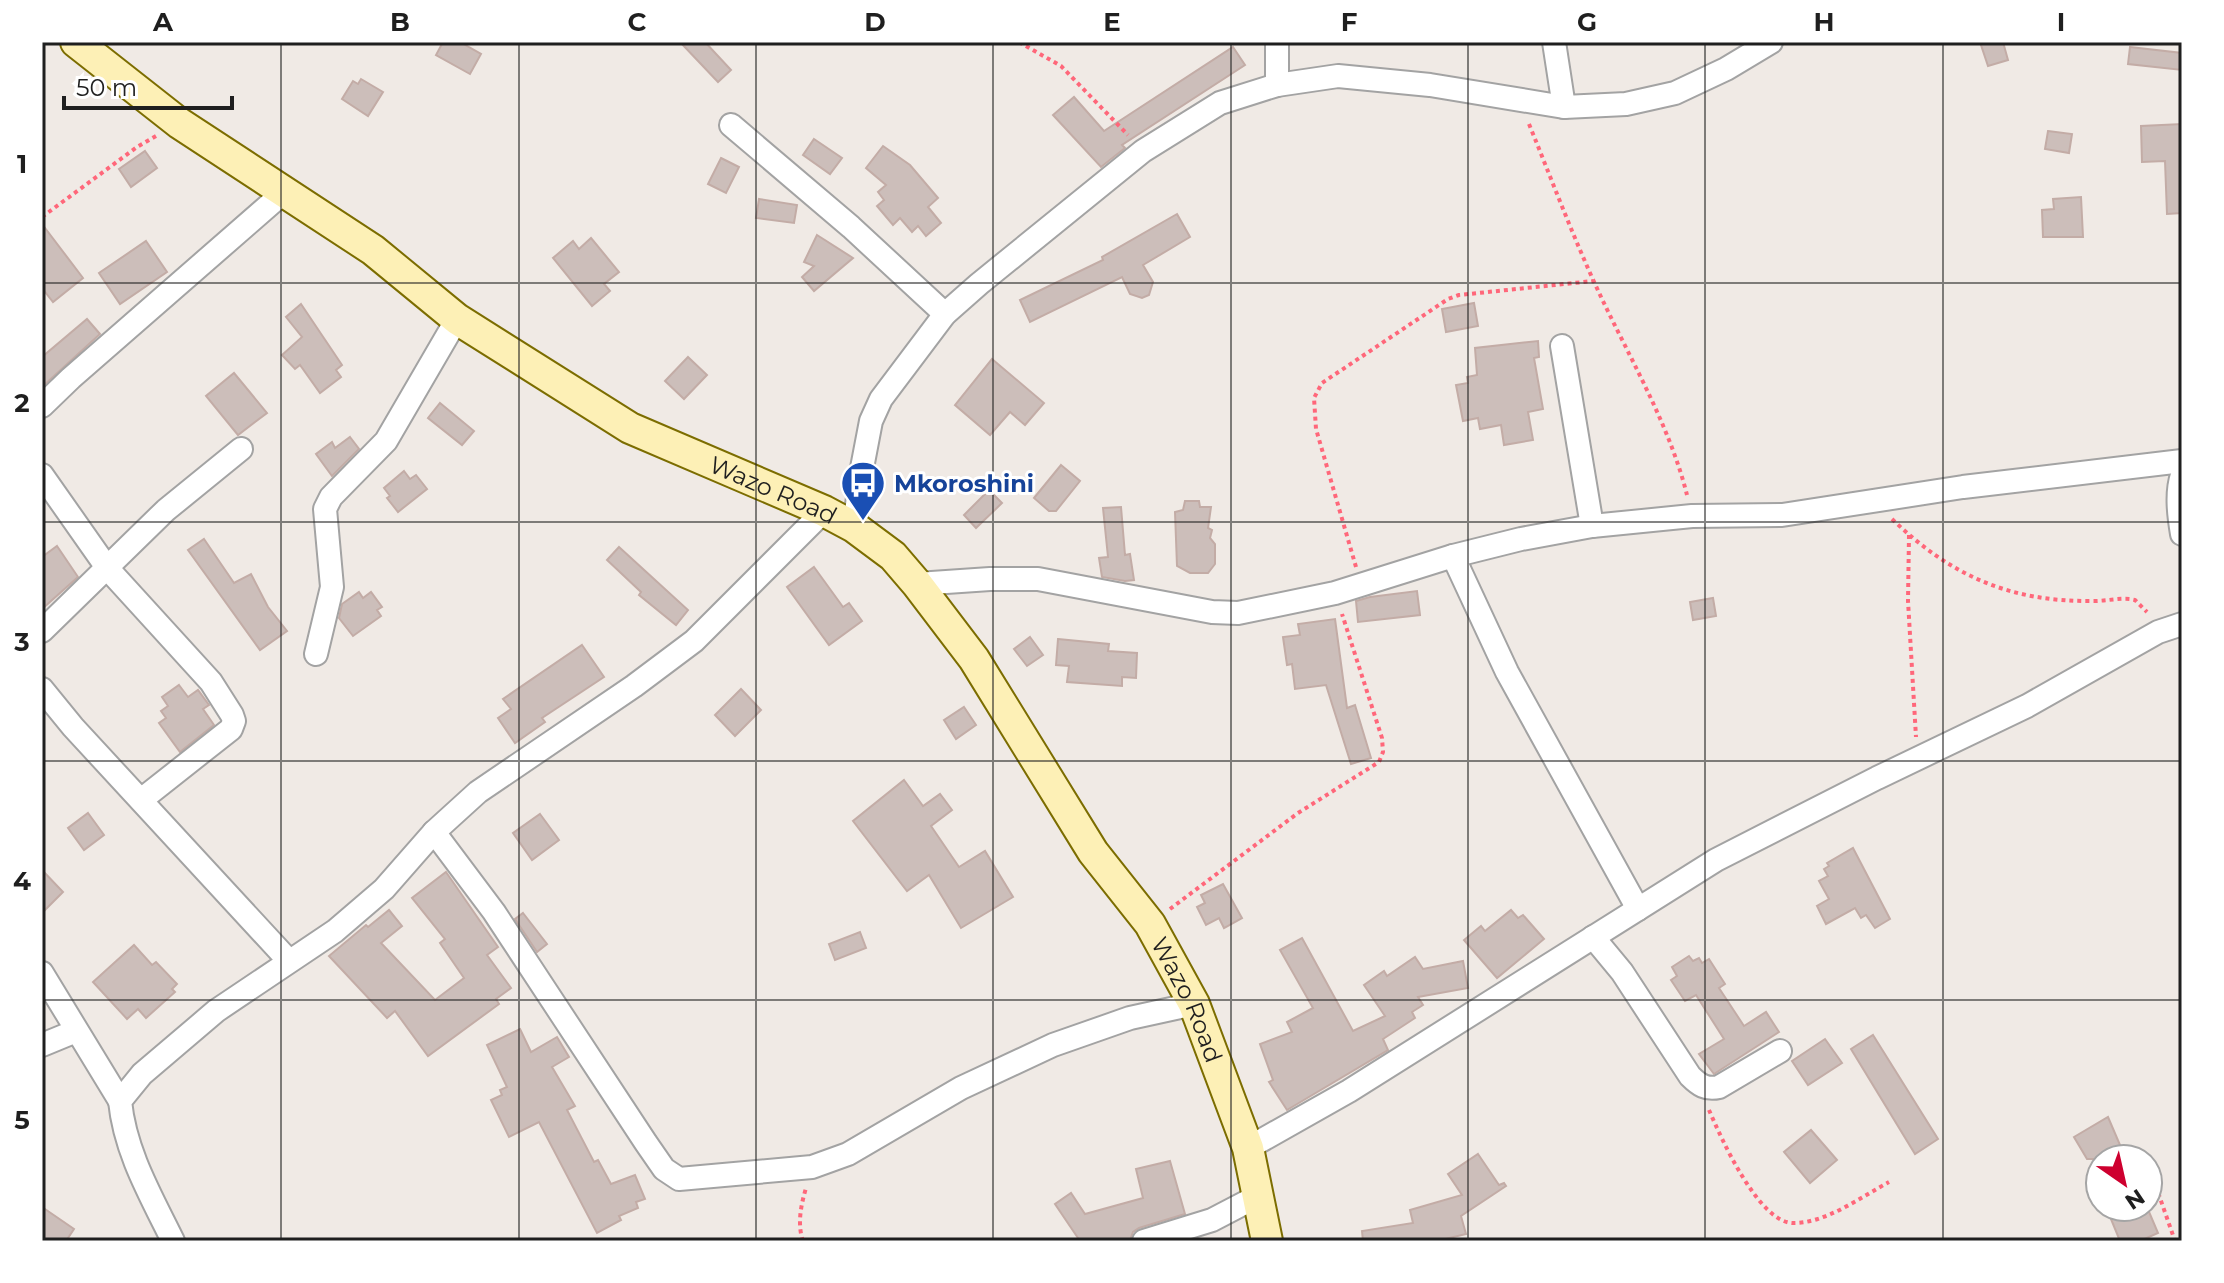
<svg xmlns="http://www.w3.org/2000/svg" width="2224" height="1283" font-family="Montserrat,sans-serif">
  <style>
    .building { fill: #ccbeba; stroke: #c3aca6; stroke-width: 2 }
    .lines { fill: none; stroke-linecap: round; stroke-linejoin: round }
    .minor-casing { stroke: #a3a3a3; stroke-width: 26 }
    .secondary-casing { stroke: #7c6d00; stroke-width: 34 }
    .path { stroke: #ff677a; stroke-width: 4; stroke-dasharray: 4 4; stroke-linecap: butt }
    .minor { stroke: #fff; stroke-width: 22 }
    .secondary { stroke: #fdf0b6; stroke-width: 30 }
    .grid { fill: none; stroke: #1f1f1f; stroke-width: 2; stroke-opacity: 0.55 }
    .labels { text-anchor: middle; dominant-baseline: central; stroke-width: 6; stroke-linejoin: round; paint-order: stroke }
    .transit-label { font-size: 24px; font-weight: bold; fill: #164399; stroke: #fff; text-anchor: start }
    .street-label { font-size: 24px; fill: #1f1f1f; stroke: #fff }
    .neatline { fill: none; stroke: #1f1f1f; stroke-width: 3 }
    .grid-label { font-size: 26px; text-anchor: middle; font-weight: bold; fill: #1f1f1f }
  </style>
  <rect width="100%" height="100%" fill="#f0eae5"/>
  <g class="building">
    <polygon points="443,42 460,42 481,54 470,74 436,55"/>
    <polygon points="680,42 705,42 731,70 718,82"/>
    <polygon points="1980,42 2003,42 2008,60 1988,66"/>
    <polygon points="1233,47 1245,65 1122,145 1125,148 1101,167 1053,115 1074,97 1104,131"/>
    <polygon points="2130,47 2182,53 2182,70 2128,64"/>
    <polygon points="361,79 383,92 368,116 342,99 353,81 358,84"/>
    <polygon points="2182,124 2182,213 2167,214 2165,161 2142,162 2141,126"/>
    <polygon points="2048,131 2072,134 2069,153 2045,149"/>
    <polygon points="814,139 842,158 830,174 803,155"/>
    <polygon points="883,146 910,165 938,198 928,207 941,223 926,236 918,226 912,232 900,218 893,225 877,206 884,200 878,192 886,185 866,168"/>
    <polygon points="145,151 157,168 131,187 119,169"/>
    <polygon points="721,158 739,167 726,193 708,184"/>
    <polygon points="2081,197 2083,237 2043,237 2042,210 2054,209 2053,199"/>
    <polygon points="759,199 797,205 794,223 756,218"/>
    <polygon points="1177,214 1190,237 1143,265 1153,282 1149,295 1142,298 1130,294 1122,277 1030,322 1020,300 1103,260 1102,257"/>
    <polygon points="42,224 83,278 53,302 42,288"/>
    <polygon points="817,235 853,258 814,291 802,277 814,266 804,262"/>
    <polygon points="591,238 619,272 604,284 610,291 592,306 553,258 573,241 579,249"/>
    <polygon points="146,241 167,272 120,304 99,273"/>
    <polygon points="1474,303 1478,326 1446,332 1442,309"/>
    <polygon points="301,304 342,365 336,370 341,377 320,393 300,365 295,369 282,355 302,337 286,317"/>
    <polygon points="87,319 100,334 42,387 42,357"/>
    <polygon points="1538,341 1539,357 1534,358 1543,409 1528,412 1533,440 1504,445 1501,425 1480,429 1478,418 1463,421 1456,385 1468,383 1467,377 1477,375 1475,348"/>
    <polygon points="688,357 707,375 684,399 665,381"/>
    <polygon points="992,359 1044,403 1025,425 1010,412 990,435 955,405"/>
    <polygon points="234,373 267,413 238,435 206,396"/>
    <polygon points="440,403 474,431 462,445 428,418"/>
    <polygon points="350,437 359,449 332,476 316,454 332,442 335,448"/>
    <polygon points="1061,465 1080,481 1056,511 1049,511 1034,498"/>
    <polygon points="404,471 410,479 416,475 427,489 398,512 387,498 390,496 384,488"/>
    <polygon points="989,490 1002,503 976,528 964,515"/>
    <polygon points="1185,501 1199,501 1200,507 1211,507 1208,528 1212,530 1210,538 1215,544 1215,564 1208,573 1190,573 1177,566 1175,512 1183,510"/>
    <polygon points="1121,507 1125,555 1130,554 1134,580 1125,581 1102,577 1099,558 1108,557 1103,508"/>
    <polygon points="204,539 234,583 251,574 268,607 287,631 260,650 188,550"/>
    <polygon points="57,546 78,577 42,609 42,557"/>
    <polygon points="619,547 688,610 676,625 639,595 641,592 607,560"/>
    <polygon points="814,567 843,607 849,603 862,621 829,645 787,587"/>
    <polygon points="1417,591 1420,615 1358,622 1356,601 1370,597"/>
    <polygon points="359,592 363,598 371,592 382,607 377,610 381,616 353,636 339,618 342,604"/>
    <polygon points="1713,598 1716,616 1693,620 1690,602"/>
    <polygon points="1335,619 1347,708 1355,705 1371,758 1351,764 1326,685 1295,689 1292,664 1287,665 1283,637 1300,635 1298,624"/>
    <polygon points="1030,637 1043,655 1027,666 1014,649"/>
    <polygon points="1058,639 1109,644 1108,651 1137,653 1136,678 1122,677 1122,686 1067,682 1069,666 1056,665"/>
    <polygon points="582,645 604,677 542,718 545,722 515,743 498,718 511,709 503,699"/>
    <polygon points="179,685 188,697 198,690 209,705 203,709 214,725 180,752 159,723 166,718 161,711 168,706 162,697"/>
    <polygon points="741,689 761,710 735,736 715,715"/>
    <polygon points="964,707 976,725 956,739 944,720"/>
    <polygon points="904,780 923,806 940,794 952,810 931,826 959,867 985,851 1013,897 961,928 929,875 907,891 853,821"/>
    <polygon points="88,813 104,835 84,850 68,828"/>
    <polygon points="540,814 559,840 532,860 513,833"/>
    <polygon points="1853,848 1890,919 1875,928 1866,915 1861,918 1855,908 1826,924 1817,906 1829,899 1819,881 1828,876 1824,869 1829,866 1827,863"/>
    <polygon points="42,870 63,892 42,913"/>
    <polygon points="446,872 498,947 487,955 511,988 496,999 499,1004 428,1056 395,1011 387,1018 329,956 366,925 368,927 389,910 402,926 381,943 435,1000 464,978 440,943 445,939 412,898"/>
    <polygon points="1223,884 1242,918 1224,928 1219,918 1206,925 1197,907 1205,903 1201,895"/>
    <polygon points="1511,910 1518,918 1523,915 1544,939 1497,978 1464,940 1481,926 1485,931"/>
    <polygon points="523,913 547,944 537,952 515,919"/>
    <polygon points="860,932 866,948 835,960 829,944"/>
    <polygon points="1302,938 1353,1031 1385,1016 1364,985 1384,971 1387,976 1415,957 1423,969 1463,961 1468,988 1418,997 1423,1005 1412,1012 1415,1018 1383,1039 1388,1050 1287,1110 1269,1082 1273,1080 1260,1044 1292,1032 1287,1022 1313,1008 1280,950"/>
    <polygon points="134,945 152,965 156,962 177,984 172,989 175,992 146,1018 138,1009 127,1019 93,982"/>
    <polygon points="1689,956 1693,961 1699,958 1702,963 1709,959 1725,984 1719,988 1744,1026 1766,1012 1779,1032 1714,1074 1699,1054 1724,1039 1696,995 1685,1001 1671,980 1677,976 1672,967"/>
    <polygon points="520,1029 531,1052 557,1037 569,1057 552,1067 575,1106 567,1110 594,1162 598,1160 611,1184 635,1175 645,1199 636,1202 638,1208 619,1216 621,1220 597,1233 539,1122 509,1137 491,1100 502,1095 500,1090 507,1087 487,1045"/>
    <polygon points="1873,1035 1938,1139 1915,1154 1851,1049"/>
    <polygon points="1825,1039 1842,1063 1808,1085 1792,1061"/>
    <polygon points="2108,1117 2126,1159 2087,1159 2074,1137"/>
    <polygon points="1811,1130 1837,1160 1810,1183 1784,1152"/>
    <polygon points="1478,1154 1499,1185 1504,1183 1506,1186 1461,1216 1466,1234 1437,1241 1363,1241 1362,1231 1413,1223 1410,1210 1462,1195 1448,1174"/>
    <polygon points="1170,1161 1185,1214 1139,1228 1133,1232 1130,1240 1080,1241 1055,1204 1071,1193 1085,1214 1143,1198 1136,1169"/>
    <polygon points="42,1207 74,1229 66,1241 42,1241"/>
    <polygon points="2106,1207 2147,1207 2158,1233 2140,1241 2120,1241"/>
  </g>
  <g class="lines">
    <g class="minor-casing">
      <g id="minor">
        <polyline points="1554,42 1564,107"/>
        <polyline points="1277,85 1277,42"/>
        <polyline points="731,125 851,227 945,314"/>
        <polyline points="1562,346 1592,526"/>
        <polyline points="42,406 71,378 283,193"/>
        <polyline points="42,475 108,569 211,682 232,715 234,721 231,729 141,800"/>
        <path d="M2182,475C2176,493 2179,516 2182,534"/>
        <polyline points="854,527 862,468 871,421 881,399 945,314 979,284 1143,151 1220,103 1277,85 1338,76 1430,85 1564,107 1626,104 1675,93 1726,69 1771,42"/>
        <polyline points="1453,556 1507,672 1638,909"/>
        <polyline points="917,584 990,579 1038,579 1212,612 1238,613 1335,593 1453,556 1521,539 1592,526 1692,516 1782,515 1963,487 2182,461"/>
        <polyline points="42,631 166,510 241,449"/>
        <polyline points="316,654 332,587 325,509 331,497 386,441 457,319"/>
        <polyline points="42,689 73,727 289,961"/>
        <polyline points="434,832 494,912 646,1143 664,1169 679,1179 812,1167 848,1154 961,1088 1053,1045 1130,1018 1194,1004"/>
        <path d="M1593,937L1622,972L1690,1076C1699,1085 1706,1090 1719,1087L1780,1051"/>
        <polyline points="42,973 120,1101"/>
        <polyline points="42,1045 76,1031"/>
        <polyline points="1248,1148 1349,1091 1716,860 1877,778 2027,706 2158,632 2182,624"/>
        <path d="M173,1241C151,1196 125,1152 120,1101L142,1074L216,1011L335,931L384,889L434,832L478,792L634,686L694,641L824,511"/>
        <polyline points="1144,1241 1212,1220 1258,1196"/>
      </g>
    </g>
    <g class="secondary-casing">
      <g id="secondary">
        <path id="s1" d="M76,42L179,123L373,250L457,319L630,428L824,511L854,527L893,556L917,584L974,659L1093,852L1150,924L1194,1004L1248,1148L1267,1241"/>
      </g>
    </g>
    <g class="path">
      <polyline points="1019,42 1061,66 1128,135"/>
      <path d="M1529,124C1553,183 1575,242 1602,299C1632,362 1670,427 1687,495"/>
      <polyline points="42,217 137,147 156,136"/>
      <path d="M1892,519C1951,576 2010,602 2093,601C2106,601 2118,598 2130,599L2135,600L2147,612"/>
      <polyline points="1909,535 1908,601 1916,737"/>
      <polyline points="1356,567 1316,429 1314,398 1322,383 1448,299 1459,295 1593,281"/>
      <polyline points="1170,909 1298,813 1379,762 1383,752 1382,738 1342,614"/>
      <path d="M1709,1110C1721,1138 1758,1221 1792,1223C1825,1224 1861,1197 1889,1182"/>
      <polyline points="2153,1178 2175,1241"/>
      <path d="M803,1241C797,1224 801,1205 806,1188"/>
    </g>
    <use href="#minor" class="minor"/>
    <use href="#secondary" class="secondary"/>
  </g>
  <path class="grid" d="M281,42V1241M519,42V1241M756,42V1241M993,42V1241M1231,42V1241M1468,42V1241M1705,42V1241M1943,42V1241M42,283H2182M42,522H2182M42,761H2182M42,1000H2182"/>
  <defs>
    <g id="bus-pin" transform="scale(2.3)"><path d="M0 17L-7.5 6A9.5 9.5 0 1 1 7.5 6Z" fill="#1a4fb4" stroke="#fff"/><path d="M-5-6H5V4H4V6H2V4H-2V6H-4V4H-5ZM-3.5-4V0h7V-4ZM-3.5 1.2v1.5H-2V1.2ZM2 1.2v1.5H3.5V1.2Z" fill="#fff"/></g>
  </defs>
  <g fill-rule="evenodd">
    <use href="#bus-pin" x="863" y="483"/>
  </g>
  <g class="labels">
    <g class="transit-label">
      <text x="894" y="483">Mkoroshini</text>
    </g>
    <g class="street-label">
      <text stroke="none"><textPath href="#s1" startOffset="832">Wazo Road</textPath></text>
      <text stroke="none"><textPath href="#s1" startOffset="1504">Wazo Road</textPath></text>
    </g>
  </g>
  <rect width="2224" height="1283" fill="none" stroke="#ffffff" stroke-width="88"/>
  <g transform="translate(2124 1183) rotate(146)"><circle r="38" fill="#ffffff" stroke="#a5a5a5" stroke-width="2"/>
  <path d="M0-6L14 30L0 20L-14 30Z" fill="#ce002f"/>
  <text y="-12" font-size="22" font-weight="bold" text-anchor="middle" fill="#1f1f1f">N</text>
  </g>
  <path d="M64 96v12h168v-12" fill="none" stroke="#1f1f1f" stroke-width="4"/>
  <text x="76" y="96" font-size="24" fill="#1f1f1f" stroke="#ffffff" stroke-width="6" paint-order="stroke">50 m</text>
  <rect x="44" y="44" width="2136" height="1195" class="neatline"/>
  <g class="grid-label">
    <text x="163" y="31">A</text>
    <text x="400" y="31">B</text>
    <text x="637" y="31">C</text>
    <text x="875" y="31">D</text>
    <text x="1112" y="31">E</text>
    <text x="1349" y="31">F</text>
    <text x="1587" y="31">G</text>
    <text x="1824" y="31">H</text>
    <text x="2061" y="31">I</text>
    <text x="22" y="173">1</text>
    <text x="22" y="412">2</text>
    <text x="22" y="651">3</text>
    <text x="22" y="890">4</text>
    <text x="22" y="1129">5</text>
  </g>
</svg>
